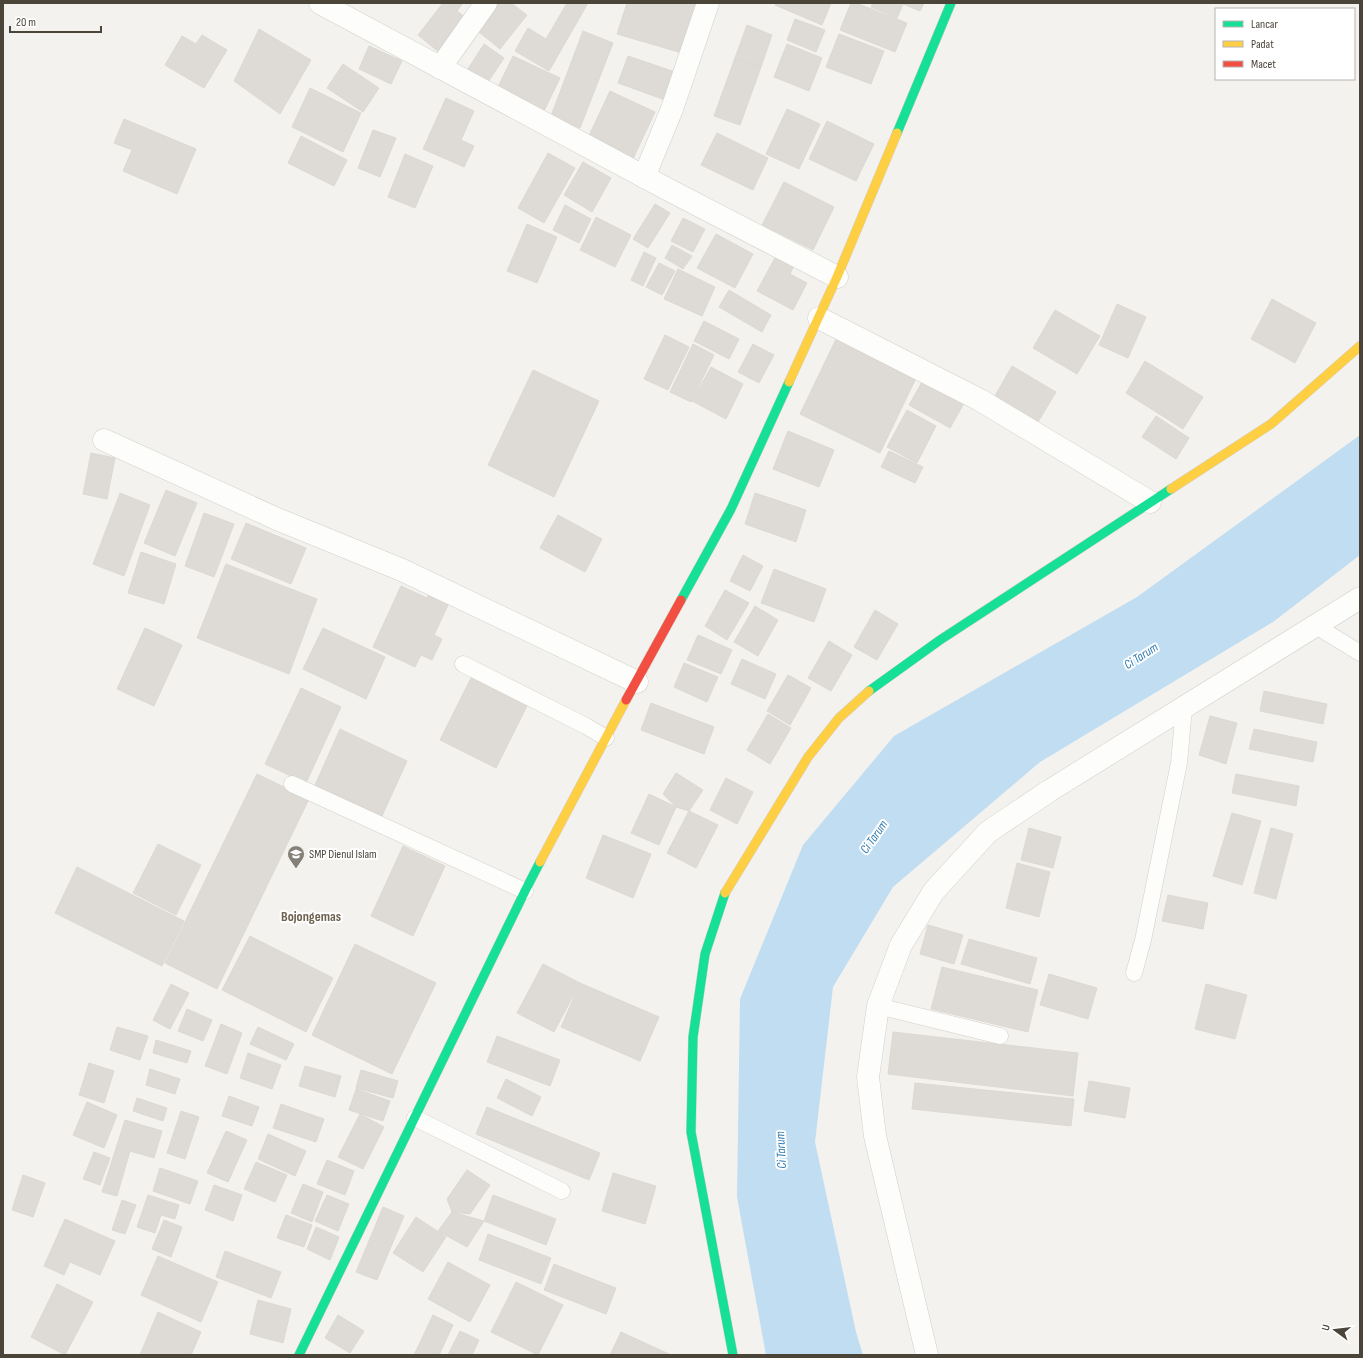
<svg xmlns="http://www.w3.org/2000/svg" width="1363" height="1358" font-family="'Sofia Sans Condensed',sans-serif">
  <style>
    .water { fill: #c0ddf1 }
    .building { fill: #dedbd6; stroke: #dcd9d4 }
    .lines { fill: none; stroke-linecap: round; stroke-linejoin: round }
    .lane-casing { stroke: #d2d0cb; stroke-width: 17 }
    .street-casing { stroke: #d2d0cb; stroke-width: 23 }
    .fast-casing { stroke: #d3cfc5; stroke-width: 10 }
    .slow-casing { stroke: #d3cfc5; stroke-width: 10 }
    .jam-casing { stroke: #d3cfc5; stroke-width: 10 }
    .lane { stroke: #fdfdfc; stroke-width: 16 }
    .street { stroke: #fdfdfc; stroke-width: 22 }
    .fast { stroke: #16e098; stroke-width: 9 }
    .slow { stroke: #ffcf43; stroke-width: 9 }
    .jam { stroke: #f24e42; stroke-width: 9 }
    .labels { text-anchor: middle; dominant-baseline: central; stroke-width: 4; stroke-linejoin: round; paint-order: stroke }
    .poi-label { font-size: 12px; fill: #4b4439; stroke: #fff; text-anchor: start }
    .water-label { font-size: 13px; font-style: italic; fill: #2e7ab2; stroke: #fff }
    .quarter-label { font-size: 14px; font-weight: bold; fill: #6e6250; stroke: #fff }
  </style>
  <rect width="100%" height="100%" fill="#f4f2ee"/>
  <polygon class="water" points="1360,435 1360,555 1273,622 1040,762 893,887 833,987 815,1142 856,1332 863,1355 766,1355 737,1197 740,999 803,845 894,736 1137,597"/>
  <g class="building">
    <polygon points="443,3 447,3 466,18 440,53 418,35"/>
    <polygon points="447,3 463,3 457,11"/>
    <polygon points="493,3 511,3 527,15 500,49 474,28"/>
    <polygon points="567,3 588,3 549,71 515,51 528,28 546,39"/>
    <polygon points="627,3 696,3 682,53 617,34"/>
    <polygon points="776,3 831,3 822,25 775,5"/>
    <polygon points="851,3 856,3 907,23 895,52 840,30"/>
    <polygon points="873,3 924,3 920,11 903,4 897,18 871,7"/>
    <polygon points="795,19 825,30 816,52 787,40"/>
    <polygon points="747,25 772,35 761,67 735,58"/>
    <polygon points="259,29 311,60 280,114 234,81"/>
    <polygon points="583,31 613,43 580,128 551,116"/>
    <polygon points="839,34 884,51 871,84 826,67"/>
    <polygon points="202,35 227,50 204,88 165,65 182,36 196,44"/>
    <polygon points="484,44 504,58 484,88 464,75"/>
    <polygon points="787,44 822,58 809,91 774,77"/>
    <polygon points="369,46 402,61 391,84 359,69"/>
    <polygon points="513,56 560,78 544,111 497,89"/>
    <polygon points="628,56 675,72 665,100 618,83"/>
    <polygon points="735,58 761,67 740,125 714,116"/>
    <polygon points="343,64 379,88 363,112 327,88"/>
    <polygon points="310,88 361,113 343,152 292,127"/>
    <polygon points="610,91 655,112 631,163 586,142"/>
    <polygon points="446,98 474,111 461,140 474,146 464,167 423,149"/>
    <polygon points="787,109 820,124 799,169 766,154"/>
    <polygon points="124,119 196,149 177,194 123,171 132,150 114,143"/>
    <polygon points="827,121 874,144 856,181 809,159"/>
    <polygon points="373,130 396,138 380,177 358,168"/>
    <polygon points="717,133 768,158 753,190 701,165"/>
    <polygon points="301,136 347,160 334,186 288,163"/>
    <polygon points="548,153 575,168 544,223 518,208"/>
    <polygon points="405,154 433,166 415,208 388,197"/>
    <polygon points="583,162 611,178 592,212 564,195"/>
    <polygon points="784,182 834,207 813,250 762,225"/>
    <polygon points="655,204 670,213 648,248 633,239"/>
    <polygon points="565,205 591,219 579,243 553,230"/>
    <polygon points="596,217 631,235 615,267 580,250"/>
    <polygon points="683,218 705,229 693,252 671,241"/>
    <polygon points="527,224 557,237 537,283 507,271"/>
    <polygon points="716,234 753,254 735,288 697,268"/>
    <polygon points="672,245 692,256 683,269 665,258"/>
    <polygon points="644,252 656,258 643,286 631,280"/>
    <polygon points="777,254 795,263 790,274 807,283 793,310 757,291"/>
    <polygon points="659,263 675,271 662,295 646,287"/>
    <polygon points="678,269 715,287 702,316 664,299"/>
    <polygon points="729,290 771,315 762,332 719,307"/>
    <polygon points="1272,299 1316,323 1295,363 1251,339"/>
    <polygon points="1117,304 1146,317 1128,358 1099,345"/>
    <polygon points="1055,310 1100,336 1077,374 1033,348"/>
    <polygon points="704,321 739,339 729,359 694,341"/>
    <polygon points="665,335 689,347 668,390 644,379"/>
    <polygon points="838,335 918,374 880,453 800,414"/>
    <polygon points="693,344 714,355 691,402 670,392"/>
    <polygon points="753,344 774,355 759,383 738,372"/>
    <polygon points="1145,361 1203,397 1183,429 1126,393"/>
    <polygon points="1012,366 1056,392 1038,422 995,396"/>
    <polygon points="711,367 743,384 726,419 692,401"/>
    <polygon points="533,370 599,401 554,497 488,465"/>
    <polygon points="926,375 967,398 950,428 909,405"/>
    <polygon points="907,410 936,426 917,463 887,447"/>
    <polygon points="1156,416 1189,438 1176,459 1142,437"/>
    <polygon points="788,431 834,450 819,487 773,469"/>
    <polygon points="889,451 923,467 915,483 881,467"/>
    <polygon points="91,453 115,458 107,499 83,494"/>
    <polygon points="166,490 197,503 175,556 144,543"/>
    <polygon points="120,493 150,505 124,576 93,564"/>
    <polygon points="755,493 806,510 796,542 745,524"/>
    <polygon points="204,513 234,524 214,577 185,566"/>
    <polygon points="558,515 602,539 585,572 540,548"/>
    <polygon points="246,523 306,548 291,584 231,559"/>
    <polygon points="141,552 176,564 164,604 128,593"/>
    <polygon points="743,555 763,566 750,591 730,581"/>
    <polygon points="226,564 317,599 289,674 197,638"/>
    <polygon points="774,569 826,589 814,622 761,603"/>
    <polygon points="401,586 427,598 429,594 449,603 434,635 442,639 432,660 421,655 415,667 373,647"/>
    <polygon points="725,590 749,603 727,640 705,626"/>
    <polygon points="755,606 778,620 758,656 734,642"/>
    <polygon points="875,610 898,624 877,660 854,647"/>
    <polygon points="145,628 182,645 154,706 117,689"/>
    <polygon points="323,628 385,657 366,699 303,669"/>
    <polygon points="698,635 732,650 721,674 687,660"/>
    <polygon points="829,641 852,655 831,691 808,678"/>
    <polygon points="742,659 776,674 765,699 731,684"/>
    <polygon points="684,663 718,677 707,702 674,687"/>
    <polygon points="788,675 811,688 790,725 767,711"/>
    <polygon points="472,676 528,704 496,768 440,740"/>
    <polygon points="301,688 341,707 306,783 265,764"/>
    <polygon points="1264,691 1327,704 1323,724 1260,711"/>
    <polygon points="651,703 714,727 704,754 641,730"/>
    <polygon points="768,714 791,728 770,764 747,750"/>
    <polygon points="1210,716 1237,723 1226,764 1199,755"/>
    <polygon points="340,729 407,761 382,816 315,785"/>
    <polygon points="1254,729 1317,742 1313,762 1249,749"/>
    <polygon points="676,773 703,790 689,811 676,807 663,794"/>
    <polygon points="257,774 309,799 217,989 165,963"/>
    <polygon points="1236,774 1299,786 1296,806 1232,793"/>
    <polygon points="726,778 753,792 737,824 710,810"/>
    <polygon points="649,794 676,807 659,845 631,833"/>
    <polygon points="689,811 718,825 696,868 667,853"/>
    <polygon points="1232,813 1261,821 1242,885 1213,876"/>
    <polygon points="1029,828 1061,837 1053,868 1021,860"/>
    <polygon points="1271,828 1293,834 1276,899 1254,893"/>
    <polygon points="603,835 651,854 633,898 586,878"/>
    <polygon points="158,844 201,865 176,915 133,893"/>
    <polygon points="403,846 445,866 413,936 371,916"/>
    <polygon points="1017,863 1050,872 1039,917 1006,908"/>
    <polygon points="77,867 184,921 162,966 55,913"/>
    <polygon points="1168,895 1208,903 1203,929 1162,921"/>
    <polygon points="928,925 963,935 954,964 920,954"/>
    <polygon points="250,936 333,978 306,1032 222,990"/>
    <polygon points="969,939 1037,958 1030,984 961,964"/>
    <polygon points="355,944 436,983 392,1074 312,1035"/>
    <polygon points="543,964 580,983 554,1032 517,1013"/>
    <polygon points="942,967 1038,990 1028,1032 931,1009"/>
    <polygon points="1049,974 1097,988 1088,1019 1040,1005"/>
    <polygon points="580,983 659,1017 640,1061 561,1027"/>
    <polygon points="171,984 189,993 170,1029 153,1020"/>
    <polygon points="1206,984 1247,995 1235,1039 1195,1029"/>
    <polygon points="187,1009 212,1020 203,1041 178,1031"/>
    <polygon points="221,1024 242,1033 227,1074 205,1066"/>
    <polygon points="117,1027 148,1036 140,1060 110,1050"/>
    <polygon points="258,1027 294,1044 286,1060 250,1044"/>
    <polygon points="893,1032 1078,1053 1073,1096 888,1074"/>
    <polygon points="497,1036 560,1060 550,1086 487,1062"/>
    <polygon points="156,1040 191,1051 187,1063 153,1053"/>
    <polygon points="248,1053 281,1065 272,1089 240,1078"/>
    <polygon points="89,1063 114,1071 104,1103 79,1095"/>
    <polygon points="305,1066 341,1076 335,1097 299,1086"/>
    <polygon points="150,1069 180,1079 175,1094 146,1085"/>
    <polygon points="361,1070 398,1081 393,1098 356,1088"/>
    <polygon points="506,1079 541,1097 532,1116 497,1098"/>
    <polygon points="1089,1081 1130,1088 1125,1118 1084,1111"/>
    <polygon points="915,1083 1074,1099 1071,1126 912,1109"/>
    <polygon points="356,1089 390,1101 383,1121 349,1110"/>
    <polygon points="229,1096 259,1107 252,1126 222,1116"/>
    <polygon points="137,1098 167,1108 163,1121 133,1111"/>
    <polygon points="87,1102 117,1115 104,1148 73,1135"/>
    <polygon points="281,1104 324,1119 316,1142 273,1128"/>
    <polygon points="487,1107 600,1153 589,1180 476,1134"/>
    <polygon points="181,1111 199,1117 185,1159 167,1153"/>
    <polygon points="360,1114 384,1127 363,1169 338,1157"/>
    <polygon points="125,1120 162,1131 154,1158 130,1151 117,1196 102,1192"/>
    <polygon points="226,1131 247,1140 228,1182 207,1173"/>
    <polygon points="268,1134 306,1151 295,1176 258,1159"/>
    <polygon points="94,1152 110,1158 100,1185 83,1179"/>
    <polygon points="327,1160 354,1171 345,1195 317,1184"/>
    <polygon points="256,1162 287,1175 275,1202 244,1189"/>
    <polygon points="160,1168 198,1181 190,1204 153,1191"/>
    <polygon points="467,1170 490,1185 470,1214 452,1212 447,1199"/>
    <polygon points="613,1173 656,1186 645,1224 602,1211"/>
    <polygon points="23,1175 45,1183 33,1217 12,1210"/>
    <polygon points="303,1184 323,1192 312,1222 291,1213"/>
    <polygon points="214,1185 242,1195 233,1221 205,1210"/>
    <polygon points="148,1195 179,1205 175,1219 161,1215 155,1233 137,1227"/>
    <polygon points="327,1195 349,1204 338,1231 315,1221"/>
    <polygon points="493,1195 556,1219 546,1245 484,1221"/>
    <polygon points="122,1200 136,1205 125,1234 112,1230"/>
    <polygon points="383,1207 404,1216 377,1280 356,1272"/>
    <polygon points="452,1212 484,1221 467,1247 438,1231"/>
    <polygon points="286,1215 312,1225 304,1247 277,1238"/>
    <polygon points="416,1217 446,1237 423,1272 393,1253"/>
    <polygon points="65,1219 115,1241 100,1275 70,1262 64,1275 44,1266"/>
    <polygon points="164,1220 182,1227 171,1257 152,1249"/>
    <polygon points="316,1227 339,1237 330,1260 307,1249"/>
    <polygon points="488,1234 551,1258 541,1284 479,1260"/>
    <polygon points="225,1251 281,1272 271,1298 216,1277"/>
    <polygon points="158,1256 218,1282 201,1322 141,1295"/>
    <polygon points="448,1262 490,1285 470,1322 428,1299"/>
    <polygon points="554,1264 616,1288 606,1314 544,1290"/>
    <polygon points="516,1282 563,1305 538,1355 491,1332"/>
    <polygon points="57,1284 93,1302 65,1355 31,1337"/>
    <polygon points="258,1300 291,1309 283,1343 250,1334"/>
    <polygon points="158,1312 201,1332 191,1355 140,1355"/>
    <polygon points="338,1315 364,1331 350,1353 325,1338"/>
    <polygon points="433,1315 453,1325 439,1355 414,1355"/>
    <polygon points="460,1331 479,1340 472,1355 448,1355"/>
    <polygon points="621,1332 671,1355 610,1355"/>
  </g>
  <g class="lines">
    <g class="lane-casing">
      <g id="lane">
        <polyline points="1316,626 1360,653"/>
        <polyline points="463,664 586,726 606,738"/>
        <polyline points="292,784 525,891"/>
        <polyline points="1134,973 1143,940 1179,763 1184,708"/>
        <polyline points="878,1006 1000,1036"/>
        <polyline points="415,1118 562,1191"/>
      </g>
    </g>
    <g class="street-casing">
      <g id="street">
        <polyline points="320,3 667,189 837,277"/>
        <polyline points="440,68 486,3"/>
        <polyline points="644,177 672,109 708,3"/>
        <polyline points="819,318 980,400 1150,502"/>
        <polyline points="104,440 277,519 402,570 637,682"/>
        <polyline points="927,1355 875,1136 868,1077 878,1006 901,945 934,891 988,832 1049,791 1360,598"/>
      </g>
    </g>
    <g class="fast-casing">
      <g id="fast">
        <polyline points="897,133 951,3"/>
        <polyline points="681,600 731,509 789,382"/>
        <polyline points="869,691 940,640 1171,489"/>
        <polyline points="725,893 705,954 693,1037 691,1132 733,1355"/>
        <polyline points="299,1355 525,891 540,862"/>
      </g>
    </g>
    <g class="slow-casing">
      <g id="slow">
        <polyline points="789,382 837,277 897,133"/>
        <polyline points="1171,489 1271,424 1360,346"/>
        <polyline points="540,862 626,700"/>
        <polyline points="725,893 808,757 839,718 869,691"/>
      </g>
    </g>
    <g class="jam-casing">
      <polyline id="jam" points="626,700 681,600"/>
    </g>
    <use href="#lane" class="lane"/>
    <use href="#street" class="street"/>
    <use href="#fast" class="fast"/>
    <use href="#slow" class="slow"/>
    <use href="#jam" class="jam"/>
  </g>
  <defs>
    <g id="school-pin" transform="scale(0.9)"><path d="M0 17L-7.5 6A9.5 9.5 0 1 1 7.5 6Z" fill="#868178" stroke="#fff"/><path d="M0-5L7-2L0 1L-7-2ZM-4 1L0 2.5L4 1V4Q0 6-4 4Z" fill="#fff"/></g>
  </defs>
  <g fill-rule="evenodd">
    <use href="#school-pin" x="296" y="854"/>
  </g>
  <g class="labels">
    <g class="poi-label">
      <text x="309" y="854">SMP Dienul Islam</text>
    </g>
    <g class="water-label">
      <text transform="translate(1141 656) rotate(-33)">Ci Tarum</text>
      <text transform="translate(874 837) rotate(-55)">Ci Tarum</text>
      <text transform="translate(781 1150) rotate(-93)">Ci Tarum</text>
    </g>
    <g class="quarter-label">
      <text x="311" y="916">Bojongemas</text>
    </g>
  </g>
  <rect width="1363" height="1358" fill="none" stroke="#4b4439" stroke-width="8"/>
  <rect x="1215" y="8" width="140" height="72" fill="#ffffff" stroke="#b7b4b0"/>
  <rect x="1223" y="21" width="20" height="6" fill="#16e098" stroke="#b7b4b0"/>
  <text x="1251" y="28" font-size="12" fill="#4b4439">Lancar</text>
  <rect x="1223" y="41" width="20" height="6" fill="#ffcf43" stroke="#b7b4b0"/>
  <text x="1251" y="48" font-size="12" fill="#4b4439">Padat</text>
  <rect x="1223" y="61" width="20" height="6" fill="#f24e42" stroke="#b7b4b0"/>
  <text x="1251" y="68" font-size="12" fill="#4b4439">Macet</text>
  <g transform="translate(1335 1330) rotate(285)" stroke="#ffffff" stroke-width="3" paint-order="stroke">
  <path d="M0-3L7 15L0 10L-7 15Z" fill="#4b4439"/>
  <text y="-6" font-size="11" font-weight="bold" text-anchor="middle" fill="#4b4439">U</text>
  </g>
  <path d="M10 26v6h91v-6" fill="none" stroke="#4b4439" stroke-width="2"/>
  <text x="16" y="26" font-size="12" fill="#4b4439" stroke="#ffffff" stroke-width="3" paint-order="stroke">20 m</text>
</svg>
